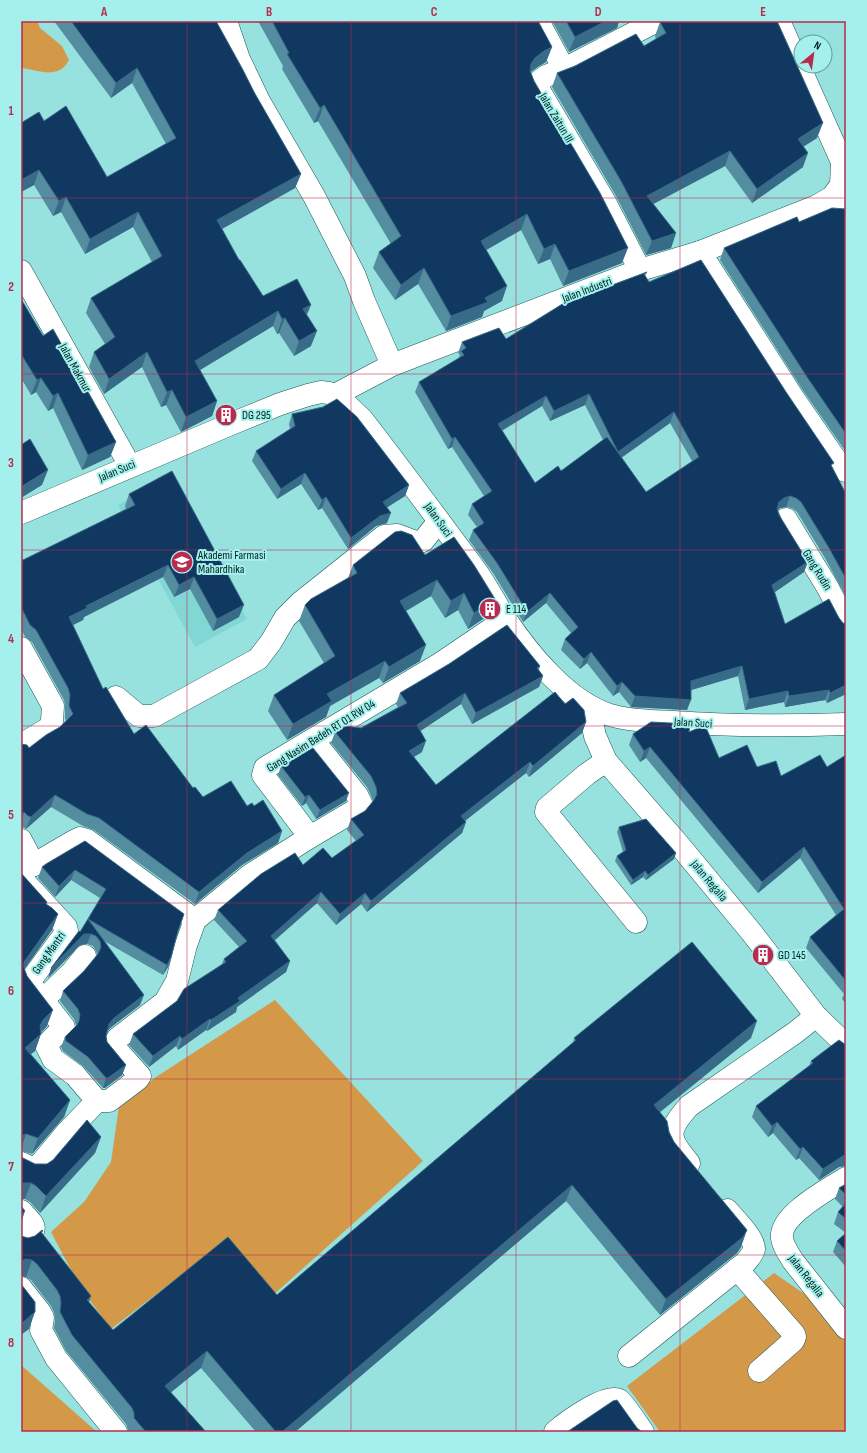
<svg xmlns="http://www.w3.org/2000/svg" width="867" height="1453" font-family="'Sofia Sans Condensed',sans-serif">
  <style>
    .built { fill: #80d7d3 }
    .green { fill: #d39949 }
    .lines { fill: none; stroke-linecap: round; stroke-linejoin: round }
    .minor-casing { stroke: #1c5856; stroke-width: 23 }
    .minor { stroke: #fff; stroke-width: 22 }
    .wall { fill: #548da0; fill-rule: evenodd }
    .shaded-wall { fill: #386b87 }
    .building { fill: #103861; stroke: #386b87; fill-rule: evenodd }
    .grid { fill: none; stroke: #ba2a4d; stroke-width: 1; stroke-opacity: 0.55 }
    .labels { text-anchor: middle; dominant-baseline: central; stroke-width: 4; stroke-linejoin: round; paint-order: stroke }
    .street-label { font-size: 12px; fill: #001e1d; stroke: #a3f0ec }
    .poi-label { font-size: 12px; fill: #001e1d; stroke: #a3f0ec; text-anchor: start }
    .neatline { fill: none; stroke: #ba2a4d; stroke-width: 1.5 }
    .grid-label { font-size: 13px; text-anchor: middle; font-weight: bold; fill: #ba2a4d }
  </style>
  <rect width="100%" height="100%" fill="#97e2df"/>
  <polygon class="built" points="169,477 247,619 195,647 118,505"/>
  <g class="green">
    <path d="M21,21H37L40,28L62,46L69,60C67,63 64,68 60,70C48,76 34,69 21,68Z"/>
    <polygon points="275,1000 423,1161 271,1297 228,1239 111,1329 80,1287 51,1232 84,1202 111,1162 119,1106 156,1077"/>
    <polygon points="774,1273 819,1304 846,1335 846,1432 660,1432 627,1386"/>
    <polygon points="21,1365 97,1432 21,1432"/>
  </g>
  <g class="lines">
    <g class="minor-casing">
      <g id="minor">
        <polyline points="226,21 239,59 259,101 314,196 355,276 364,301 392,365"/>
        <polyline points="538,21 564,69"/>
        <polyline points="779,21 842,162"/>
        <polyline points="817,206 832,197 841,185 842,162 846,160"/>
        <polyline points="700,252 792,396 843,470 846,471"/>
        <polyline points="640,270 605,202 539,90 537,83 546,76 564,69 655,22"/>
        <polyline points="21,271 130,466"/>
        <polyline points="335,395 392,365 640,270 700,252 817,206 846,208"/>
        <path d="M21,513L231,424L280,404L308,395L321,392L329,393L335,395L344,402L362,419C400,468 437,518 474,568C486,584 495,602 505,618C529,654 568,702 610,715C630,721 652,721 673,722C730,726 788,726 846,724"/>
        <polyline points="786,519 828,588 846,623"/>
        <polyline points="21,648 53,706 52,721 49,728 21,745"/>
        <polyline points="116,697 139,716 154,716 258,659 271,642 285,618 301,602 384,536 397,535 416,542 423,541 439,521"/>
        <polyline points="592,708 592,722 595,736 606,761 680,846 752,933 816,1016 846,1045"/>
        <polyline points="606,761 587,774 547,808 546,812 636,922"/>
        <polyline points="310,837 354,811 361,803 357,795 313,740"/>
        <polyline points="21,840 34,865"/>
        <polyline points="21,872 74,841 80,838 87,840 195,920"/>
        <polyline points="21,878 66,927 67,931 30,981 31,985 64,1027 46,1045 53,1059 75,1075 97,1101"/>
        <polyline points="43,1000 72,972 85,956"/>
        <polyline points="21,1163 34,1169 37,1168 66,1133 97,1101 109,1101 138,1079 140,1076 115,1048 116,1041 118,1038 165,1002 177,981 186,945 195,920 250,875 310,837 263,775 265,768 438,665 506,619"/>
        <path d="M689,1163C668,1138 666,1132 689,1106L796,1032L816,1016"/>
        <path d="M846,1178C829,1189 779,1215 782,1238C783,1247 789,1254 793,1261L846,1328"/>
        <path d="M21,1211C36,1227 40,1228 21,1242"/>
        <polyline points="737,1269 794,1334 795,1337 793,1341 759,1371"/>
        <polyline points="21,1288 40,1312 43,1318 41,1330 56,1358 116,1432"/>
        <path d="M629,1356L746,1262C749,1258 753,1254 754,1249C755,1239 734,1218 727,1210"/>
        <path d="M555,1432C565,1423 606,1393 619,1400C624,1403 638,1425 643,1432"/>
      </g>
    </g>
    <use href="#minor" class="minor"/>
  </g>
  <g class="wall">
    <polygon points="54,21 216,21 254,92 301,174 295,188 222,229 239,260 263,296 307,315 311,346 294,356 279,333 277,334 273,326 200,370 217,401 212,416 181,432 166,405 161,407 142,367 104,394 89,367 94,352 105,344 86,313 91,298 152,262 133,227 85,254 61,212 53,216 34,185 21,192 21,123 44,121 107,177 166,144 132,83 111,98"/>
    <polygon points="258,21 538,21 552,47 546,62 539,66 531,72 534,81 622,263 563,286 550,259 538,264 521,230 486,250 502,301 484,311 482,317 446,331 418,284 395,300 373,268 379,252 391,244 318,121 314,123 282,69 283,66"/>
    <polygon points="552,21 619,21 617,28 569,52"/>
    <polygon points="660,22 817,138 803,147 803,167 752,203 725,166 653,204 676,233 671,248 646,255 616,196 552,87 557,73 644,46 656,39 655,36"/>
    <polygon points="846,209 846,452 802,389 720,260 724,248 799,222"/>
    <path d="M647,272L645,276L649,282L832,468L846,494V597L825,558L797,512L792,508L786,507L780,508L778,510L804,572L775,592L785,624L846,694L827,703L825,700L785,707L784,702L745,710L738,676L691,690L687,710L631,707L619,692L613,696L587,663L580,669L561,650L565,639L571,633L546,603L523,622L493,573L469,540L473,530L477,527L468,515L472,504L484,496L452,447L448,449L415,392L419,382L458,359L460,355L458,353L462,342L506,339ZM585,405L603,440L561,471L535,483L502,431L542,406L550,421ZM670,423L692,461L646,492L621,458Z"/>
    <polygon points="21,299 43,336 116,442 110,457 82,470 53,408 48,411 36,392 31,395 21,378"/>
    <polygon points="292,414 409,485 405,496 387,507 387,523 376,526 348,549 322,508 318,510 301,484 277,499 252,461 256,451 290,429 289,424"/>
    <polygon points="129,494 239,617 213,631 190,589 174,597 163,577 84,617 83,620 73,625 103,689 134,734 203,797 247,806 254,806 282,831 278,843 242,865 195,904 94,830 83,826 51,807 26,829 24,828 21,825 21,744 29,748 60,727 66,721 65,718 65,707 64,700 32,642 25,637 21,628 21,561 126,509 125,506"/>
    <polygon points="425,555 489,615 468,629 458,610 445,618 431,596 406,611 420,661 383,683 379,678 330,706 326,717 287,740 268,711 274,695 324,663 299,621 305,605 348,578 353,565"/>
    <polygon points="540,666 539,670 543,676 539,687 472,724 461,704 420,731 422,752 414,757 436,785 565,704 586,722 582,733 529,777 526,773 465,821 466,822 462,833 367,912 361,904 336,925 317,903 275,940 290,961 286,972 237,1007 236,1012 207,1031 206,1030 178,1050 176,1046 149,1067 129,1045 133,1034 177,1001 222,964 224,959 239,947 214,920 218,910 303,865 332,858 356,841 347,830 351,819 365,811 373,802 372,798 367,787 331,743 335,732 361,728 398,707 396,704 400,693"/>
    <polygon points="689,732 719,758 757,767 781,776 827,767 846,755 846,1004 842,999 844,994 806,948 810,937 836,915 800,858 758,893 646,758 640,762 629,745 633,734"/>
    <polygon points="281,766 346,801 316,819 306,803 302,806 278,775"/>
    <polygon points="619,827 676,853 674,859 646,880 643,877 631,885 615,861 617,856 623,852 617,832"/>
    <polygon points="85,841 178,931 171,957 168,967 163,975 104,941 140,1005 110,1028 107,1032 106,1036 107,1042 126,1065 122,1075 105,1088 103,1088 84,1067 63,1051 61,1047 65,1037 76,1026 76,1025 74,1019 60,1001 63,991 84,971 97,955 96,951 93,946 87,944 80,945 48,978 80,932 100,898 71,880 55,897 38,878 42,867"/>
    <polygon points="21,873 46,904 58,914 52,930 24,969 47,1026 41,1033 35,1051 31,1054 70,1100 64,1117 32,1154 21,1151"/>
    <polygon points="574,1038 751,1038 659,1112 674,1142 741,1247 737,1253 660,1315 566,1201 295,1432 256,1432 201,1368 171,1392 206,1432 128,1432 128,1430 126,1424 66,1351 54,1328 55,1320 54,1312 51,1306 31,1280 26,1277 22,1237 28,1238 35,1236 43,1231 42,1233 91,1296 89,1302 113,1330 277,1295 573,1043"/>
    <polygon points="846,1045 846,1166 839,1167 819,1180 799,1158 796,1160 773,1133 768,1137 752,1117 756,1106 809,1066 811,1061"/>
    <polygon points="101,1137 95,1153 40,1213 30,1202 25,1199 35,1164 47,1164"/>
    <polygon points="846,1184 846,1233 834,1224 838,1212 843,1207 835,1199 839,1188"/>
    <polygon points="846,1233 846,1267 833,1252 837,1241"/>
  </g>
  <g class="shaded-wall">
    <polygon points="606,21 619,21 617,28 569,52 575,37"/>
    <polygon points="552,47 546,62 539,66 529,73 531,64 535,58 544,51"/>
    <polygon points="137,68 132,83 111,98 116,83"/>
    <polygon points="324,105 318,121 314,123 320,108"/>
    <polygon points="823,123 817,138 793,153 798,139"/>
    <polygon points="730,151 725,166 642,210 647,196"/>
    <polygon points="808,153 803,167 752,203 757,189"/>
    <polygon points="39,170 34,185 21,192 21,180"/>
    <polygon points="301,174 295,188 211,235 217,220"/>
    <polygon points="66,197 61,212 53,216 59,201"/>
    <polygon points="138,212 133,227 85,254 90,239"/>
    <polygon points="527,214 521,230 476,256 481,241"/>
    <polygon points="676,233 671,248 646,255 652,241"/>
    <polygon points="555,244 550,259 538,264 544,249"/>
    <polygon points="628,248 622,263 563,286 569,271"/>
    <polygon points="424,268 418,284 395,300 401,285"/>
    <polygon points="507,286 502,301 484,311 482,317 446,331 451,316 485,298"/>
    <polygon points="311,305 305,319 303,309"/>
    <polygon points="278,311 273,326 190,376 195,361"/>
    <polygon points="285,318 279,333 277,334 282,319"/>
    <polygon points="317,331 311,346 294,356 299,341"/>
    <polygon points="147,352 142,367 104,394 109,379"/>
    <polygon points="41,378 36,392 31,395 37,380"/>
    <polygon points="172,390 166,405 161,407 167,392"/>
    <polygon points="58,393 53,408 48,411 53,396"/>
    <polygon points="589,394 585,405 550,421 554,411"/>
    <polygon points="546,396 542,406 494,435 498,424"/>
    <polygon points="217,401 212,416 181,432 186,417"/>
    <polygon points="674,412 670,423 614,463 618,452"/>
    <polygon points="455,437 452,447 448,449 452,439"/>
    <polygon points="116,442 110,457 82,470 88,455"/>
    <polygon points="48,470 42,485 21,498 21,487"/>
    <polygon points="305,473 301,484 277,499 281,489"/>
    <polygon points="409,485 405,496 380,512 383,502"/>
    <polygon points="790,496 786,507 780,508 775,513 779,502 784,498"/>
    <polygon points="326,497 322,508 318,510 322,500"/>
    <polygon points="391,513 387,523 376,526 348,549 351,538 380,516"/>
    <polygon points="808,562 804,572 769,596 772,585"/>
    <polygon points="168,565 163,577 84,617 83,620 65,629 69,617 86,606"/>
    <polygon points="194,577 190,589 174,597 179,585"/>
    <polygon points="437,580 431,596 394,618 400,601"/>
    <polygon points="464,593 458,610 445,618 451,601"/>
    <polygon points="550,593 546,603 523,622 527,612"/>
    <polygon points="495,599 489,615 468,629 474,613"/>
    <polygon points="244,605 239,617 213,631 217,619"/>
    <polygon points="426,645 420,661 383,683 389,667"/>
    <polygon points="591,652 587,663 580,669 584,659"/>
    <polygon points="385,661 379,678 330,706 326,717 287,740 293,724 327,694"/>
    <polygon points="742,666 738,676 688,691 691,681"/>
    <polygon points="543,676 539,687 472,724 476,713"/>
    <polygon points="622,682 619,692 613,696 617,686"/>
    <polygon points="846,685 846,694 827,703 830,693"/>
    <polygon points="829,690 825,700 785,707 789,696"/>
    <polygon points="788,691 784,702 745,710 749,699"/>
    <polygon points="465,693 461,704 413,736 417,725"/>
    <polygon points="635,696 691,700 687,710 631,707"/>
    <polygon points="586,722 582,733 529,777 533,766"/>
    <polygon points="426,741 422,752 405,762 409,751"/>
    <polygon points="650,747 646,758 640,762 644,751"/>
    <polygon points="530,762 526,773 457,827 461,816"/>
    <polygon points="349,793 346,801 316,819 320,810"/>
    <polygon points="55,795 51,807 26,829 31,817"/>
    <polygon points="309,795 306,803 302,806 305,797"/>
    <polygon points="24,812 21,822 21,814"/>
    <polygon points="466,822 462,833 367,912 371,901"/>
    <polygon points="282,831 278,843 242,865 195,904 199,892 247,853"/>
    <polygon points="804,847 800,858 758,893 762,882"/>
    <polygon points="676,853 674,859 646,880 648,875"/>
    <polygon points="75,870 71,880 55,897 59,886"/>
    <polygon points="645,871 643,877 631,885 633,880"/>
    <polygon points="321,892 317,903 267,947 271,936"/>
    <polygon points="365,893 361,904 336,925 340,914"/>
    <polygon points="58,914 52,930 21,974 24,962"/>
    <polygon points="84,934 91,934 87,944 80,945 48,978 51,968"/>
    <polygon points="171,957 168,967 163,975 167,965"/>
    <polygon points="290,961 286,972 237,1007 236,1012 207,1031 211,1020 238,998"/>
    <polygon points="144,995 140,1005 110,1028 105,1034 109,1024 114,1018"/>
    <polygon points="53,1010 47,1026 37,1036 41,1034 35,1051 21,1062 25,1048 40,1026 43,1020"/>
    <polygon points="210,1019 206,1030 178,1050 182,1039"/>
    <polygon points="757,1021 751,1038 648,1122 654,1105"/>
    <polygon points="180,1036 176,1046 149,1067 153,1056"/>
    <polygon points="126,1065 122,1075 105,1088 103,1088 106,1078"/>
    <polygon points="70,1100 64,1117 32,1154 38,1138"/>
    <polygon points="777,1122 773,1133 768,1137 772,1126"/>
    <polygon points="26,1134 21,1149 21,1136"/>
    <polygon points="101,1137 95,1153 40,1213 46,1196"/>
    <polygon points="803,1147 799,1158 796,1160 800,1149"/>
    <polygon points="846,1155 846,1163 845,1166 839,1167 819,1180 823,1169 843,1156"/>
    <polygon points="24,1183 31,1183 25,1199 21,1199 21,1184"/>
    <polygon points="572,1185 566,1201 295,1432 282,1432"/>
    <polygon points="25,1211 21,1223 21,1215"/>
    <polygon points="747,1230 741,1247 737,1253 660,1315 666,1299"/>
    <polygon points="26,1259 32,1260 26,1277 21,1276 21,1261"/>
    <polygon points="91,1296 85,1313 87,1300"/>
    <polygon points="35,1312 29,1329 21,1335 21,1324"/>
    <polygon points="207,1351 201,1368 159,1402 165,1386"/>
  </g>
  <g class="building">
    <polygon points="71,21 216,21 243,70 254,92 301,174 217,220 239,260 240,260 263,296 297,279 311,305 303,309 317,331 299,341 285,318 282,319 278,311 195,361 217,401 186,417 172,390 167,392 147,352 109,379 94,352 115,337 91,298 162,256 138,212 90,239 66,197 59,201 39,170 21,180 21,123 39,112 44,121 66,106 107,177 176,138 137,68 116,83"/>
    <polygon points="272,21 538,21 552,47 544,51 535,58 531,64 530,71 534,81 600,193 628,248 569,271 555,244 544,249 527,214 481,241 507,286 485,298 488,302 451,316 424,268 401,285 379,252 401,236 324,105 320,108 287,54 289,53"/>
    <polygon points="566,21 606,21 575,37"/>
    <polygon points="661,21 777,21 823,123 798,139 808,153 757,189 730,151 647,196 676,233 652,241 621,181 557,73 575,66 636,34 644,46 666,33 660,22"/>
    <polygon points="832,208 846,209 846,434 807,377 724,248 797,217 799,222"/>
    <path d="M701,260L786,392L834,463L831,465L846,494V579L829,548L801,502L796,498L790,496L784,498L779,502L777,509L779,515L808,562L772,585L785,624L829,599L839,618L843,623L846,624V685L830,693L829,690L789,696L788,691L749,699L742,666L691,681V700L635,696L622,682L617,686L591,652L584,659L565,639L578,627L550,593L527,612L497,563L473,530L484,523L472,504L492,491L455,437L452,439L419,382L464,355L461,351L466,348L462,342L499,328L506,339L564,303L647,272L644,274L649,282ZM589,394L618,452L674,412L699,457L646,492L607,437L561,471L558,466L535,483L498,424L546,396L554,411Z"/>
    <polygon points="21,299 43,336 53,329 116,442 88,455 58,393 53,396 41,378 37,380 21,354"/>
    <polygon points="337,399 357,417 409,485 383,502 391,513 380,516 351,538 326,497 322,500 305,473 281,489 256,451 295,426 292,414 323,407"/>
    <polygon points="30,439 48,470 21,487 21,445"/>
    <polygon points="172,471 244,605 217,619 194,577 179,585 168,565 86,606 87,608 69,617 103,689 106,687 134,734 146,725 193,788 195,787 203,797 231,781 247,806 252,803 254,806 263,800 282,831 247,853 199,892 99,818 87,814 55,795 31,817 28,816 24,812 21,814 21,744 27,745 29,748 46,735 60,727 73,714 69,706 70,695 68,688 36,630 30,625 21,607 21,561 135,505 129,494"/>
    <polygon points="401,531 412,535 425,555 454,537 474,565 495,599 474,613 464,593 451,601 437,580 400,601 426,645 389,667 385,661 327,694 332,701 293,724 274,695 335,656 305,605 311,599 357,573 353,565 395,532"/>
    <polygon points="507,625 540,666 537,668 543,676 476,713 465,693 417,725 426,741 409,751 436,785 555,692 565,704 573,698 584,710 586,722 533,766 530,762 461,816 466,822 371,901 365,893 340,914 321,892 271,936 290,961 238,998 240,1001 211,1020 210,1019 182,1039 180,1036 153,1056 133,1034 177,1001 184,989 226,962 224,959 247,941 218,910 261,874 295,853 303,865 323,848 332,858 364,835 351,819 365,811 374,800 377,794 376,787 371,776 335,732 346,726 361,728 407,703 400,693 449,664"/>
    <polygon points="651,722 690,724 689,732 705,725 719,758 747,745 757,767 776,761 781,776 820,755 827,767 846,755 846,981 810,937 844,909 804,847 762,882 650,747 644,751 633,734"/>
    <polygon points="313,748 349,793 320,810 309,795 305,797 281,766"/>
    <polygon points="646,819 676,853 648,875 645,871 633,880 617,856 626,850 619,827"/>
    <polygon points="85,841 184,914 178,931 171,957 167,965 88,919 106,889 75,870 59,886 42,867 46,864"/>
    <polygon points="21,873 47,902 46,904 52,908 58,914 24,962 24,968 27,976 53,1010 43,1020 40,1026 41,1034 25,1048 70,1100 38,1138 26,1134 21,1136"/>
    <polygon points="88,919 144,995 114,1018 109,1024 106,1036 107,1042 126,1065 108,1078 106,1078 88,1057 66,1041 65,1037 77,1025 79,1021 80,1015 78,1009 63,991 84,971 98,954 101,947 100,941 96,936 91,934 84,934 51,968 79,931 80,932"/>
    <polygon points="692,942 757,1021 654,1105 667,1121 669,1132 674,1142 747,1230 743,1237 666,1299 572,1185 282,1432 276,1432 207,1351 165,1386 206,1432 146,1432 134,1418 134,1413 132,1408 72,1335 60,1312 61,1303 60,1296 57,1290 37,1264 32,1260 26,1259 21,1261 21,1236 28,1238 35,1236 42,1230 43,1231 41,1232 91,1296 87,1300 113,1330 228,1237 277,1295 576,1040 574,1038"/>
    <polygon points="839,1040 846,1045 846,1155 843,1156 823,1169 803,1147 800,1149 777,1122 772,1126 756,1106 813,1063 811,1061"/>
    <polygon points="87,1120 101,1137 46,1196 36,1186 31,1183 24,1183 21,1184 21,1157 35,1164 47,1164 53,1160"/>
    <polygon points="846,1184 846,1195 839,1188"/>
    <polygon points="846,1203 846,1219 838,1212"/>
    <polygon points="21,1206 25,1211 21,1215"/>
    <polygon points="846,1233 846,1251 837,1241"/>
    <polygon points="21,1284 35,1302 35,1312 21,1324"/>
    <polygon points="617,1400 637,1428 642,1432 644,1432 567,1432 613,1401"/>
  </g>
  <path class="grid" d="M187,21V1432M351,21V1432M516,21V1432M680,21V1432M21,198H846M21,374H846M21,550H846M21,726H846M21,903H846M21,1079H846M21,1255H846"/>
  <defs>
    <g id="building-disc" transform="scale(1.15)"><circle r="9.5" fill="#ba2a4d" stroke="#a3f0ec"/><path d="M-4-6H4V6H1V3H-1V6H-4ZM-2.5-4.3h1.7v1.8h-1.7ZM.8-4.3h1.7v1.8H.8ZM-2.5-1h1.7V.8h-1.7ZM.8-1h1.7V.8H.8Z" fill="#fff"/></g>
    <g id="university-disc" transform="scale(1.15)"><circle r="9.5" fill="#ba2a4d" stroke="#a3f0ec"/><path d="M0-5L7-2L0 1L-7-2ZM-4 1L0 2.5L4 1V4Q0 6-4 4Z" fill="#fff"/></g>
  </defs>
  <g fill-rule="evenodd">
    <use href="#building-disc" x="226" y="415"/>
    <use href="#university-disc" x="182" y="562"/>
    <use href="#building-disc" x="490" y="609"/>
    <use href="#building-disc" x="763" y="955"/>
  </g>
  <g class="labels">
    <g class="street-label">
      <text transform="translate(556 118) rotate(59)">Jalan Zaitun III</text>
      <text transform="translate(587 290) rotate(-21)">Jalan Industri</text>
      <text transform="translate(75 368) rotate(61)">Jalan Makmur</text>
      <text transform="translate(117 471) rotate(-23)">Jalan Suci</text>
      <text transform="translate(438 520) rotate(54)">Jalan Suci</text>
      <text transform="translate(817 570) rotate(59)">Gang Rudin</text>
      <text transform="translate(693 723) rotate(3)">Jalan Suci</text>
      <text transform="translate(321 736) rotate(-32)">Gang Nasim Badeh RT 01 RW 04</text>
      <text transform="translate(709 881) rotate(50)">Jalan Regalia</text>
      <text transform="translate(49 953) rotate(-55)">Gang Mantri</text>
      <text transform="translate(806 1276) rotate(52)">Jalan Regalia</text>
    </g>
    <g class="poi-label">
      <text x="242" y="415">DG 295</text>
      <text x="198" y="555">Akademi Farmasi<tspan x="198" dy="14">Mahardhika</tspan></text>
      <text x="506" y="609">E 114</text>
      <text x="778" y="955">GD 145</text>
    </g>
  </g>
  <rect width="867" height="1453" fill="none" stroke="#a3f0ec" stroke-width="44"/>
  <g transform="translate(813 54) rotate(29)"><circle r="19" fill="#a3f0ec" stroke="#629c99"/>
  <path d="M0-3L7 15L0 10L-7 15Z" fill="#ba2a4d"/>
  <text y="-6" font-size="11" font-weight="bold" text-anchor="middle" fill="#001e1d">N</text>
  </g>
  <rect x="22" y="22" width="823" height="1409" class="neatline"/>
  <g class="grid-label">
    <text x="104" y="16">A</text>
    <text x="269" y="16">B</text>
    <text x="434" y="16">C</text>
    <text x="598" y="16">D</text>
    <text x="763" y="16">E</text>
    <text x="11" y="115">1</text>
    <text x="11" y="291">2</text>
    <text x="11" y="467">3</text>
    <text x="11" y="643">4</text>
    <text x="11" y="819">5</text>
    <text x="11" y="995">6</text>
    <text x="11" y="1171">7</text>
    <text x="11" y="1347">8</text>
  </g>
</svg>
